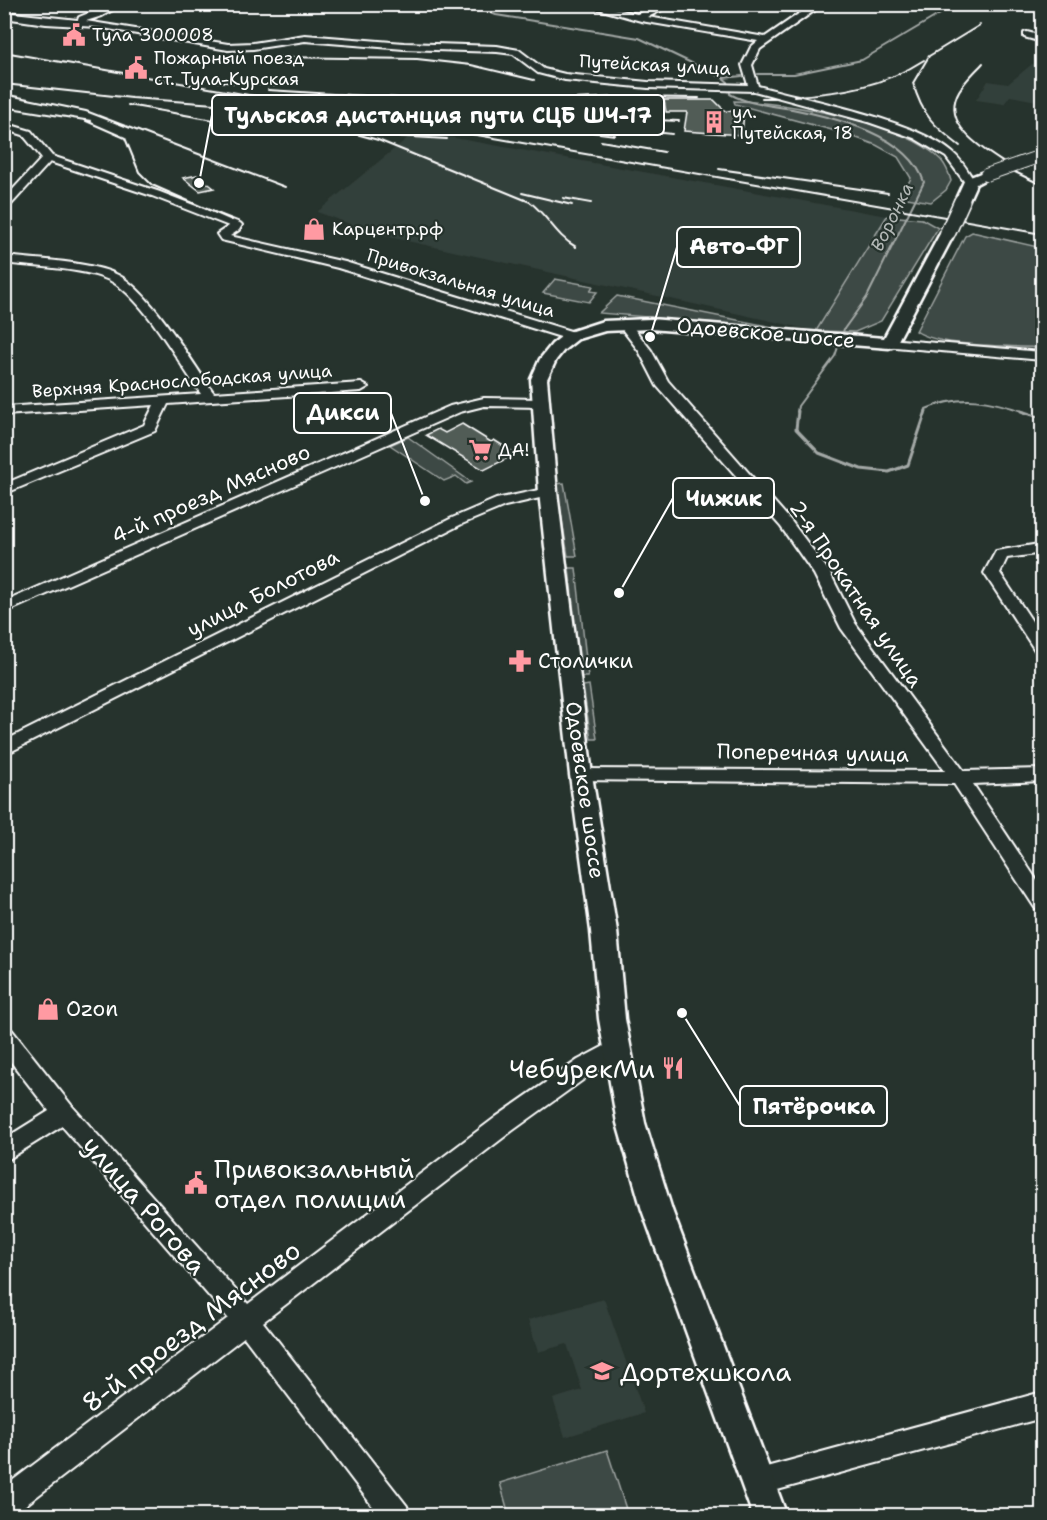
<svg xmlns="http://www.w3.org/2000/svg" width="1047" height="1520" font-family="'Shantell Sans',sans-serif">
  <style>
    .built { fill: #333f3a }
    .green { fill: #3e4944; stroke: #9ea4a2; stroke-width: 1.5 }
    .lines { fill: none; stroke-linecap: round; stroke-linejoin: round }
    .stream-far1 { stroke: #a4a9a7; stroke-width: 2 }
    .stream { stroke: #a4a9a7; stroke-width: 3 }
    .building { fill: #515c57; stroke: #fff; stroke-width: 1.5 }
    .minor-casing { stroke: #fff; stroke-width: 4 }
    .major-casing { stroke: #fff; stroke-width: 5 }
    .minor { fill: #26332d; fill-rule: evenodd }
    .major { fill: #26332d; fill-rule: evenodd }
    .rail { stroke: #fff; stroke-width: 2 }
    .major-bridge-far1-casing { stroke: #fff; stroke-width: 14; stroke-linecap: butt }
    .major-bridge-casing { stroke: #fff; stroke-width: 18; stroke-linecap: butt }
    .major-bridge-far1 { stroke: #26332d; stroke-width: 12 }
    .major-bridge { stroke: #26332d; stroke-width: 15 }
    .labels { text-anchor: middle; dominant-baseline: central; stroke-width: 4.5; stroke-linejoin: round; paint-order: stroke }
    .far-poi-label { font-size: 18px; fill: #fff; stroke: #26332d; text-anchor: start }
    .far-street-label { font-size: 18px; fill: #fff; stroke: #26332d }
    .far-water-label { font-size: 18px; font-style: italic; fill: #b3b8b6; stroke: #26332d }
    .street-label { font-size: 21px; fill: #fff; stroke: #26332d }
    .poi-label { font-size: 21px; fill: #fff; stroke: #26332d; text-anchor: start }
    .near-poi-label { font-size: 26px; fill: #fff; stroke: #26332d; text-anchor: start }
    .near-street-label { font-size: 26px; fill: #fff; stroke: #26332d }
    .leader { fill: none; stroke: #fff; stroke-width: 2 }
    .callout-dot { fill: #fff; stroke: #26332d; stroke-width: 2 }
    .callout { fill: #26332d; stroke: #fff; stroke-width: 2 }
    .callout-label { font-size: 22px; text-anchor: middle; font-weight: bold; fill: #fff }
  </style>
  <rect width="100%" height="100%" fill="#26332d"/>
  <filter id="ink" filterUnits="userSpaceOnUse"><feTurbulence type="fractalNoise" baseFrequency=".0167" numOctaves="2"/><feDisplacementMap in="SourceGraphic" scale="12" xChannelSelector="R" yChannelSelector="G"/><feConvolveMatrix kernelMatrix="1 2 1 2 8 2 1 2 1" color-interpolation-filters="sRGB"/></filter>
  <g filter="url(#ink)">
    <g class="built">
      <polygon points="1042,63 1042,102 1010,96 1004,104 976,100 988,81 1008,84 1032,64"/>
      <polygon points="416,131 887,216 816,331 380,235 317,212"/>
      <polygon points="604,1299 644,1413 565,1437 553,1399 582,1390 567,1344 538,1352 528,1320"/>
    </g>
    <g class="green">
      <path d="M734,101C785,102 905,122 941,160C946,166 949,173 951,181L946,190L931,202L901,197L911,178L898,157L876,145L843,133L735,104Z"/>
      <polygon points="887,216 922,219 938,228 881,321 855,332 816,331"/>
      <path d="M972,232L1042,248V348C1011,345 940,348 916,331L965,236Z"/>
      <polygon points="555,279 593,286 590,291 597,292 589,302 543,293"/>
      <polygon points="617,296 777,328 599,313"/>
      <polygon points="408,437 471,482 466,484 456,476 444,481 390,445"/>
      <polygon points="564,483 577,556 568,556 556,484"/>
      <polygon points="569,568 576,568 588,677 581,677"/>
      <polygon points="589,685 597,739 591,739 583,686"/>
      <polygon points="607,1450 626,1509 604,1515 509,1515 500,1483"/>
    </g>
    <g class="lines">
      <g class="stream-far1">
        <path d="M478,4L482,9L496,15L639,38L723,78L728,82L730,94C750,105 771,105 792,109C836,118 909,135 924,182L867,297L844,329L835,356L798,406L797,412"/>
        <polyline points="758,74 794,74 862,60 957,4"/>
        <polyline points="723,78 742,76"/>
        <path d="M925,412L926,409C961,394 990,400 1025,412"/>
      </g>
      <g class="stream">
        <polyline points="798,411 796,429 819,453 861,469 889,472 908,465 926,411"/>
        <polyline points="1021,411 1042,418"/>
      </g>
    </g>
    <g class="building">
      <polygon points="664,100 714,100 725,111 744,112 742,135 684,131 687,112 666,112"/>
      <polygon points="197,175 214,188 200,191 183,178"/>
      <polygon points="462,424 491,442 494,440 516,454 484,470 426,435 438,429 445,433"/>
    </g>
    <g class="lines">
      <g class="minor-casing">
        <g id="minor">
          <path d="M111,4H123L102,16L86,21L228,44L253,43L305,35L404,43L497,46L519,50L544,69L565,74L648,82L748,85L742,65L751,47L758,41L641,21L581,4H597L637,14L661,4H674L648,17L765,37L813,4H824L760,49L752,65L758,86C808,100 916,120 953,153C962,160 969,173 975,182L974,184H966L946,157L914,138L868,122L754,91L648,88L565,80L538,73L513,54L497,52L404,49L305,41L253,49L228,50L97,27L46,24L4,18V12L78,20L79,17Z"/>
          <polygon points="1027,32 1042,36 1042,42 1024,37 1024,33"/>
          <polygon points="4,123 31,131 52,156 160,192 240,223 242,225 239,230 230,236 345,262 577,333 578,336 577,339 567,339 338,268 221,240 217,234 229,226 152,196 50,162 8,208 4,209 4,199 42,158 23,135 4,129"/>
          <path d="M4,256C37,260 90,261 118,275C151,292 191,361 214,393L361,383L368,387L361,391L168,404L155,431L4,494V484L144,425L154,405L4,415V407L201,394C178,362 143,297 109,280C83,268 34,267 4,263Z"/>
          <polygon points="624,320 628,321 651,350 668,381 791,521 830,573 855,623 964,771 1042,769 1042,781 973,784 1042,888 1042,910 1035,908 954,784 575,780 572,775 575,770 581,769 945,771 841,628 814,574 781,527 657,386 639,351 618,324"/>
          <polygon points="889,339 1042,352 1042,360 884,346 883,343"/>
          <polygon points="484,398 539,399 546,403 539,407 484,406 460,412 4,613 4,602 450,406"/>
          <polygon points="548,488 555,492 553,495 505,506 462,524 4,755 4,741 452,518 496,499"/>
          <polygon points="1039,544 1042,545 1042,556 1036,554 1007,558 1000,573 1042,636 1042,653 1036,652 984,573 996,551"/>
          <polygon points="4,1027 12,1030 72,1106 248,1304 496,1117 578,1060 610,1043 618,1040 626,1043 629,1049 626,1055 594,1072 512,1131 263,1322 407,1506 410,1516 380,1516 244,1337 14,1514 4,1516 4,1487 228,1318 62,1126 4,1162 4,1139 49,1111 4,1053"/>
          <polygon points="1042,1392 1042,1418 759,1495 749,1492 746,1482 749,1472 759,1469"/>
        </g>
      </g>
      <g class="major-casing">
        <g id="major">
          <polygon points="986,171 993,175 976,184 967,204 957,204 955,201 965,179"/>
          <polygon points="948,228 955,232 895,346 889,348 650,329 605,331 578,339 564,350 556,360 547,379 557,492 592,775 617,931 625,1019 645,1123 672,1210 787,1516 753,1516 642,1210 617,1123 599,1019 591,931 570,775 539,492 531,379 540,359 552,344 566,333 603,321 650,319 884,338 941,232"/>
        </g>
      </g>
      <use href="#minor" class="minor"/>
      <use href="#major" class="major"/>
      <g class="rail">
        <polyline points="4,52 1042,234"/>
        <polyline points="275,57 417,59 471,65 534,80"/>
        <path d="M983,63C974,73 962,83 957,95C943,127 986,151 1007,165"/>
        <polyline points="213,81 276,86"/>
        <polyline points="4,84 132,98 283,109"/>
        <polyline points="268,90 480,103 621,97 699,98"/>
        <polyline points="4,94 86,111 285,187"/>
        <path d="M794,96C841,93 884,86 924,60"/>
        <polyline points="762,98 775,98"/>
        <polyline points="128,105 242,125"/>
        <polyline points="4,107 91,121"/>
        <path d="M273,111L378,140L530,202C548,216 556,236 576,247"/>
        <polyline points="493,113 679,121"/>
        <polyline points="404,114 546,126 615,135"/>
        <polyline points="84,120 125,138 139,172 152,185 232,220"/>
        <polyline points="607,127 672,134"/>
        <polyline points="378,135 447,139"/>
        <polyline points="601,141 664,152"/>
        <path d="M960,146C934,126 922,115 913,83L929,56L980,25"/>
        <polyline points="719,169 888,193"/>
        <polyline points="1015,172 1042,185"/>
        <polyline points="522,193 572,205"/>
        <polyline points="563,198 591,203"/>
      </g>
      <g class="major-bridge-far1-casing">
        <polyline id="major-bridge-far1" points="986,175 1035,158"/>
      </g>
      <g class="major-bridge-casing">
        <polyline id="major-bridge" points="948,232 962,201"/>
      </g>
      <use href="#major-bridge-far1" class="major-bridge-far1"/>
      <use href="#major-bridge" class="major-bridge"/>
    </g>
  </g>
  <defs>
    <g id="civic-bare" transform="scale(1.8)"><path d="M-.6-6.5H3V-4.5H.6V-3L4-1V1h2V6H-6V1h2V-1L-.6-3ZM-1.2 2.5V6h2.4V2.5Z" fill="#ff9aa2" stroke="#26332d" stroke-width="2.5" paint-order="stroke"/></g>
    <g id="building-bare" transform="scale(1.8)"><path d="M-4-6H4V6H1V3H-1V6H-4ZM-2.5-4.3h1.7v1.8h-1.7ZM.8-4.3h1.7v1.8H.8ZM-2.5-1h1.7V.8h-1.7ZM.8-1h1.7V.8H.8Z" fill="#ff9aa2" stroke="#26332d" stroke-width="2.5" paint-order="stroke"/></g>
    <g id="shop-bare" transform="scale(1.8)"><path d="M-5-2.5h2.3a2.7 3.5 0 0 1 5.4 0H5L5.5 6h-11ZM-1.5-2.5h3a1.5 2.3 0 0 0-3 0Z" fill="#ff9aa2" stroke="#26332d" stroke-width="2.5" paint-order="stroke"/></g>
    <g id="supermarket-bare" transform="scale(1.8)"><path d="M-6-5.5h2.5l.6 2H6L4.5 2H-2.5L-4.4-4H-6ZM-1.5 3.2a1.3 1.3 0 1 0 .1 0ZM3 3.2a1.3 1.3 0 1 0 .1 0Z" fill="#ff9aa2" stroke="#26332d" stroke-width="2.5" paint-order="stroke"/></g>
    <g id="pharmacy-bare" transform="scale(1.8)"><path d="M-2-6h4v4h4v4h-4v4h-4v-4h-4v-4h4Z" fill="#ff9aa2" stroke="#26332d" stroke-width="2.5" paint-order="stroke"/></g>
    <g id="restaurant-bare" transform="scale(1.8)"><path d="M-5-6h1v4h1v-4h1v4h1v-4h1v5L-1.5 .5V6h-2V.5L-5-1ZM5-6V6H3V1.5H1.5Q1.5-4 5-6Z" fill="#ff9aa2" stroke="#26332d" stroke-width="2.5" paint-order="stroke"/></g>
    <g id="university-bare" transform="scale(1.8)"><path d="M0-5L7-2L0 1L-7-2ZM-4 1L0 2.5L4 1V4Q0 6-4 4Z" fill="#ff9aa2" stroke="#26332d" stroke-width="2.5" paint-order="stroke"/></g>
  </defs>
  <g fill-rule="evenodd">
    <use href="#civic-bare" x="74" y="35"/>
    <use href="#civic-bare" x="136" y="68"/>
    <use href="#building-bare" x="714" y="122"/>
    <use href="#shop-bare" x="314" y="229"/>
    <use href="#supermarket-bare" x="480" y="450"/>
    <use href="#pharmacy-bare" x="520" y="661"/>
    <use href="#shop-bare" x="48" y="1009"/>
    <use href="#restaurant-bare" x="673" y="1068"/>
    <use href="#civic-bare" x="196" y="1183"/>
    <use href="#university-bare" x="602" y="1371"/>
  </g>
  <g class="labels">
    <g class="far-poi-label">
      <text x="92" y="35">Тула 300008</text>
      <text x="154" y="58">Пожарный поезд<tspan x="154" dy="21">ст. Тула-Курская</tspan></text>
      <text x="732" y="112">ул.<tspan x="732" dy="21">Путейская, 18</tspan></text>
      <text x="332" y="229">Карцентр.рф</text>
      <text x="498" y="450">ДА!</text>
    </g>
    <g class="far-street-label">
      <text transform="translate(655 65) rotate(3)">Путейская улица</text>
      <text transform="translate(461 283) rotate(17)">Привокзальная улица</text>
      <text transform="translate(182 381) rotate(-4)">Верхняя Краснослободская улица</text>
    </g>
    <g class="far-water-label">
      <text transform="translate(892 217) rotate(-64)">Воронка</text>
    </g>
    <g class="street-label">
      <text transform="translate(766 333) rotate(5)">Одоевское шоссе</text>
      <text transform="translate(211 494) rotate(-24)">4-й проезд Мясново</text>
      <text transform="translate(263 593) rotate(-27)">улица Болотова</text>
      <text transform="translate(856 594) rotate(56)">2-я Прокатная улица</text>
      <text transform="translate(813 753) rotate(1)">Поперечная улица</text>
      <text transform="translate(585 790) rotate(82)">Одоевское шоссе</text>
    </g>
    <g class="poi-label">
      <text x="538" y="661">Столички</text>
      <text x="66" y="1009">Ozon</text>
    </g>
    <g class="near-poi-label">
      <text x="655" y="1068" text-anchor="end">ЧебурекМи</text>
      <text x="214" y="1168">Привокзальный<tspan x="214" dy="30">отдел полиции</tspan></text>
      <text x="620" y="1371">Дортехшкола</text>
    </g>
    <g class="near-street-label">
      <text transform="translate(145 1205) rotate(49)">улица Рогова</text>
      <text transform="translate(191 1326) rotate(-37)">8-й проезд Мясново</text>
    </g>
  </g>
  <path class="leader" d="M199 183L212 115M650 337L677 247M425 501L391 413M619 593L673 498M682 1013L740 1106"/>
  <g class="callout-dot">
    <circle cx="199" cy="183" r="6"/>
    <circle cx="650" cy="337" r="6"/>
    <circle cx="425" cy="501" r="6"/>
    <circle cx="619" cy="593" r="6"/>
    <circle cx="682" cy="1013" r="6"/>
  </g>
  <g class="callout">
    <rect x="212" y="95" width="452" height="40" rx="6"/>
    <rect x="677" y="227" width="123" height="40" rx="6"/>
    <rect x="294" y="393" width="97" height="40" rx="6"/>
    <rect x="673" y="478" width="101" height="40" rx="6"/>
    <rect x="740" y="1086" width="147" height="40" rx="6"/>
  </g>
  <g class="callout-label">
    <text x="438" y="123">Тульская дистанция пути СЦБ ШЧ-17</text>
    <text x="739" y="254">Авто-ФГ</text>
    <text x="343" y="420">Дикси</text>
    <text x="724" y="506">Чижик</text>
    <text x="814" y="1114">Пятёрочка</text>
  </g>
  <rect width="1047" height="1520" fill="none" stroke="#26332d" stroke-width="24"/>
  <rect x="12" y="12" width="1023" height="1496" fill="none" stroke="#fff" stroke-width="2" filter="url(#ink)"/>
</svg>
